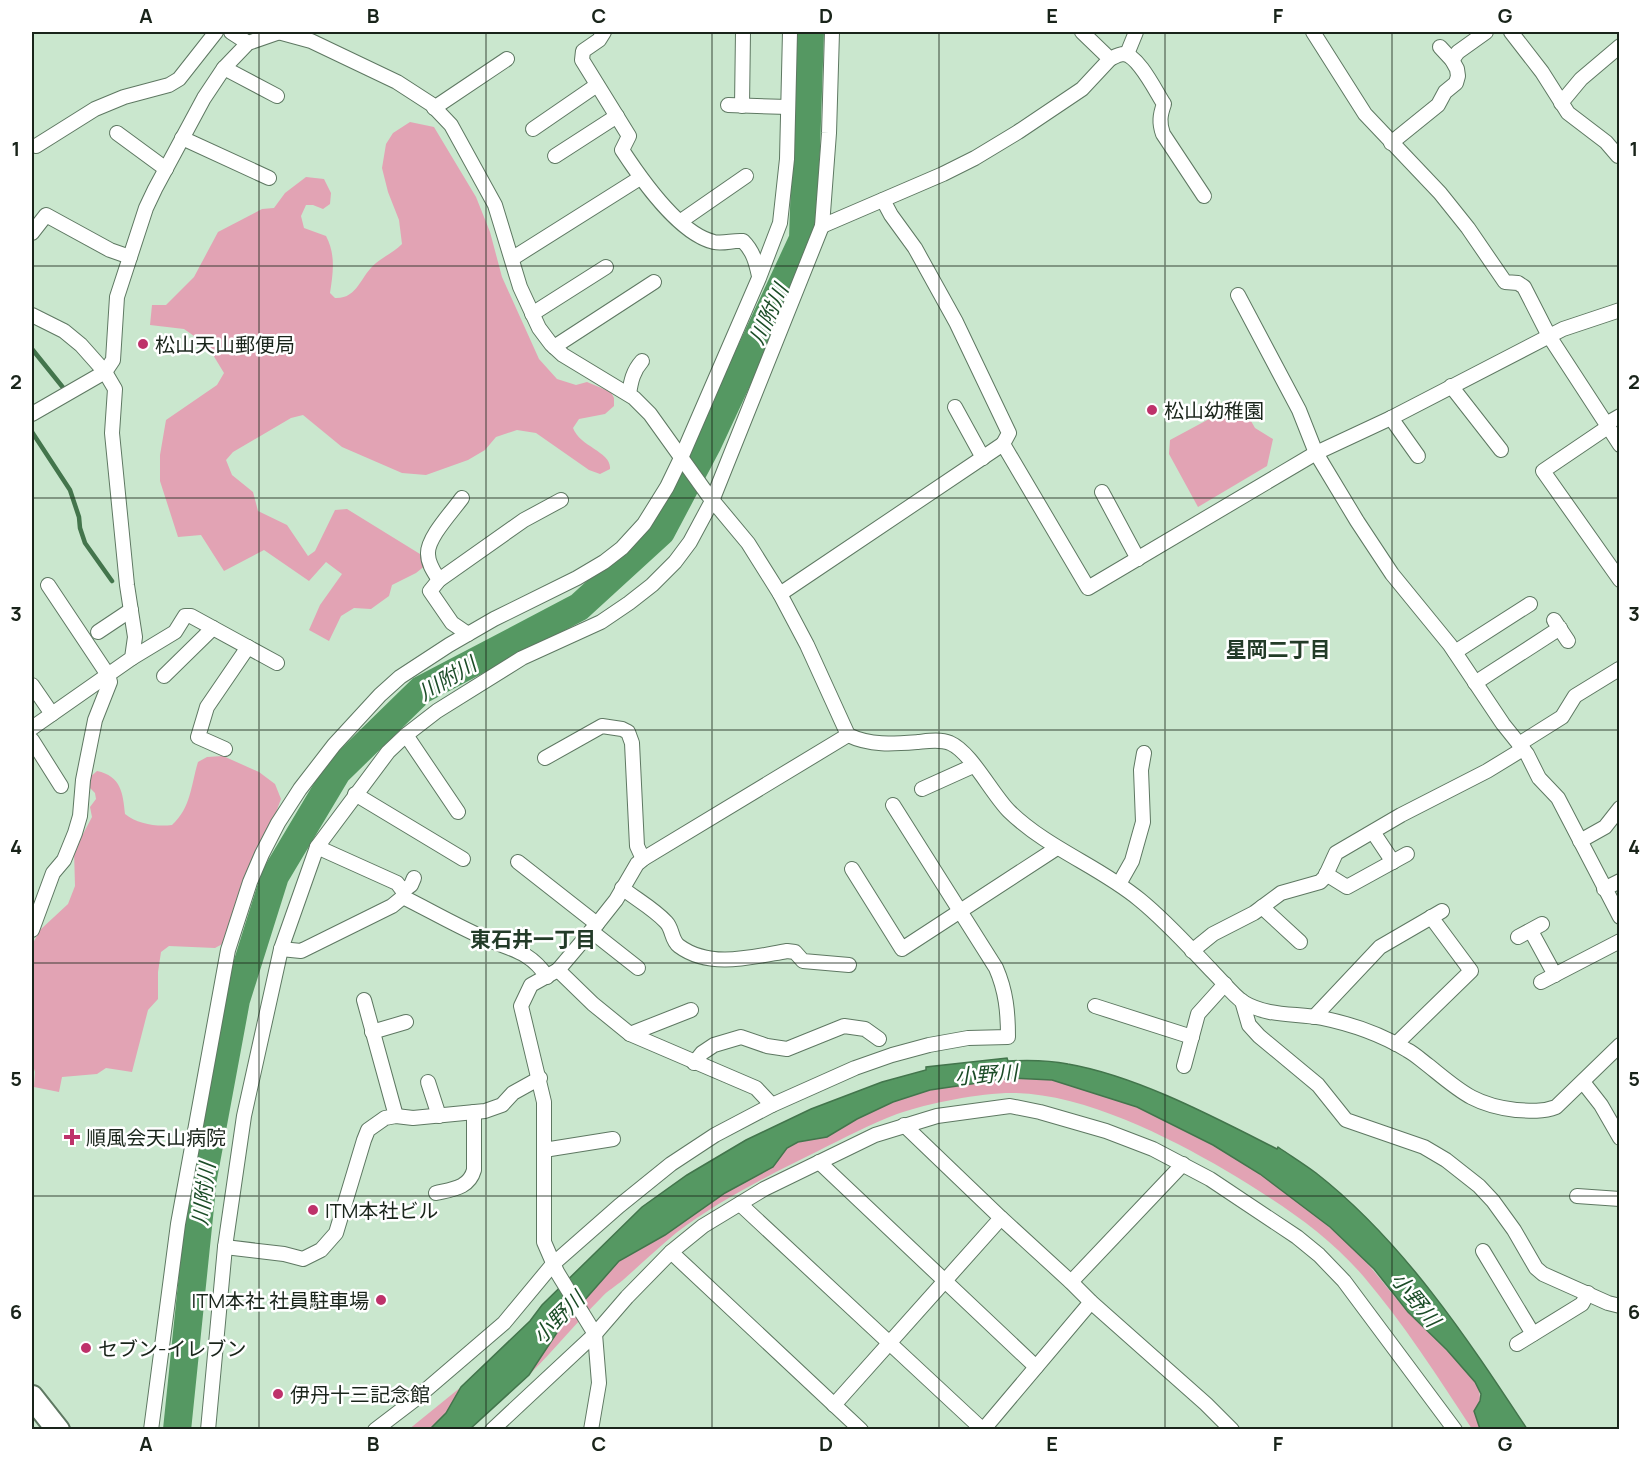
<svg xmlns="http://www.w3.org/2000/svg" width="1651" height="1461" font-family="Manrope,'Noto Sans JP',sans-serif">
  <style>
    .green { fill: #e2a3b4 }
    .water { fill: #559862; stroke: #43754c; stroke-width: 1.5 }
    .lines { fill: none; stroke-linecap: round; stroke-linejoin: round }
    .stream { stroke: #43754c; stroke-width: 4.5 }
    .river { stroke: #559862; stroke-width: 28 }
    .minor-casing { stroke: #5e7862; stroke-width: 16 }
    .trunk-casing { stroke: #5e7862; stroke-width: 26 }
    .minor { stroke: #fff; stroke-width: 14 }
    .trunk { stroke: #fff; stroke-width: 22 }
    .grid { fill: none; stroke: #19241a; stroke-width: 1.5; stroke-opacity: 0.55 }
    .poi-dot { fill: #be326a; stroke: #fff; stroke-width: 2 }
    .labels { text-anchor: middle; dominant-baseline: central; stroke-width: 5; stroke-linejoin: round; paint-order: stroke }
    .poi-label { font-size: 20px; fill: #19241a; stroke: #fff; text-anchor: start }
    .water-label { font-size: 21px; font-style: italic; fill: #1b4c27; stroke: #fff }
    .neighbourhood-label { font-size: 21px; font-weight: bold; fill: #233b28; stroke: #fff }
    .neatline { fill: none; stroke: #19241a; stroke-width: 2 }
    .grid-label { font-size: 20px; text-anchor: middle; font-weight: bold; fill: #19241a }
  </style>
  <rect width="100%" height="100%" fill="#cae7ce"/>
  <g class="green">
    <path d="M410,122L434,127L476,197L490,232L502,277L539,359L557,379L576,385L587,382L611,392L614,398V406L605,414L579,419L573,428C580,447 612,452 610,469L600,474L589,470L536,433L517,430L496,437L485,450L468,460L426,475L402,473L342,447L303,415L291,418L233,452L226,460L232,475L253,492L258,511L287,525L308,556L315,551L335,510L347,509L420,554L426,565L416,573L392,585L389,596L371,609L354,608L341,616L329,641L309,630L320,605L342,574L326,562L309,581L264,550L224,571L201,535L178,537L160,481V455L166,420L217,385L224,373L207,345L184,329L150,325L152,305H166L194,277L218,232L262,209L274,208L285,193L306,177L324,179L331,193L330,204L323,209L313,205H306L301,216L304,228L326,236C336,255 333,273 330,293L335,298C358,299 360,276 376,263C385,256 394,252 402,244L399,220L388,192L382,168L386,144L393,133Z"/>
    <polygon points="1237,404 1243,407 1255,428 1273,439 1267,466 1198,507 1169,454 1170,440"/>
    <path d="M223,756L259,772L275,784L281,799L228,941L215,948L169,946L161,952L158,972V999L148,1010L132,1072L106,1068L97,1074L62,1077L59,1092L34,1087L35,1072L32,1062V945L40,930L68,904L75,886L74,851L92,817L90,807L96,799L95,793L89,787V778L97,771C121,776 123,793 125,814C137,824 157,827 172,825C191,808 191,785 198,762L207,757Z"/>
    <path d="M1012,1078C1026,1079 1040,1078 1053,1080C1158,1101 1275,1174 1352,1248C1374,1268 1389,1292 1409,1313C1430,1336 1456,1356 1475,1382C1487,1400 1472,1413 1480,1429H1472C1438,1377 1404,1324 1364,1277C1326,1232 1275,1200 1225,1170C1167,1136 1081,1093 1012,1093C979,1093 929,1103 897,1114C870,1124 844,1138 818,1151C769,1175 720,1200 676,1233C658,1248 641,1264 623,1280C616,1286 607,1291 601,1298C576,1323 554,1350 529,1375L560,1328L619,1261L665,1235L725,1193L773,1167L786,1148L798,1142L827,1137L857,1119L893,1102L930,1090Z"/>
    <polygon points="461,1387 446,1413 429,1429 408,1430"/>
  </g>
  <path class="water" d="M1007,1058L1008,1061C1028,1060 1048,1060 1068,1064C1137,1076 1214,1117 1277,1149L1278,1147C1291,1156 1304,1164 1316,1173C1403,1241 1467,1338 1527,1429H1480L1474,1411L1480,1401L1481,1394L1475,1382L1447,1350L1408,1312L1374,1269L1330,1227L1260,1174L1213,1145L1137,1107L1052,1080L1012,1078L930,1090L893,1102L857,1119L827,1137L798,1142L787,1148L773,1167L725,1193L665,1235L619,1261L560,1328L529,1375L470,1429L429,1430L446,1413L461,1387L530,1321L542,1305L642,1207L687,1175L746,1140L811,1109L882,1082L926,1070V1067Z"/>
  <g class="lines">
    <g class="stream">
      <polyline points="32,349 65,390"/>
      <polyline points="32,432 70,490 79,517 80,528 85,543 112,581"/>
    </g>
    <polyline class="river" points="177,1430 203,1178 236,1000 275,876 337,772 421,690 579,607 661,532 707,445 803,239 810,32"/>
    <g class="minor-casing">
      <g id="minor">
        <polyline points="231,32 248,43"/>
        <path d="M278,32L311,41L397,82L431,104L451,125L495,205L520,287L539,328L551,344L563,355L634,398L650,414L708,495L748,543L780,594L807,645L848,735C871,746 893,744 918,742C928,741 940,739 950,743C971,752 992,794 1009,811C1048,849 1099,866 1140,900C1167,922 1190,948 1214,973C1223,982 1233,995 1243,1002C1268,1017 1296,1013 1322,1018C1351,1024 1382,1035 1407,1050C1415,1054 1422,1061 1429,1066C1460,1091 1474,1105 1516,1110C1530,1111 1543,1112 1556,1107L1620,1045"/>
        <path d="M604,32L599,40L583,51L582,60L629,136L622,150C641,179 679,234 714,242C724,244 733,240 743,241C753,251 756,262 759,276"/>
        <path d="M1082,32L1110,59C1114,57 1119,54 1124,54C1139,56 1156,92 1164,104C1160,115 1159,123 1163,134L1204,196"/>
        <polyline points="1313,32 1365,114 1440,193 1468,228 1505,282 1518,283 1524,287 1549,336 1620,445"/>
        <polyline points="1511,32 1542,72 1568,113 1606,142 1618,156"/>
        <polyline points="1127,54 1136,32"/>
        <polyline points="1452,60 1458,52 1486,32"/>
        <polyline points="224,68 277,96"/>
        <polyline points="1561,103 1581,79 1620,46"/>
        <polyline points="728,105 788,107"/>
        <polyline points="742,106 743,32"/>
        <polyline points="434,108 507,59"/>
        <polyline points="533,129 597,85"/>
        <polyline points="117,133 166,169"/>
        <polyline points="182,138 269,178"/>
        <polyline points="1391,143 1438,105 1445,92 1456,83 1458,76 1457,69 1452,60 1440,47"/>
        <polyline points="36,146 95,109 124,97 169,85 179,79 216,32"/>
        <polyline points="555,156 617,116"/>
        <polyline points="883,200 891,215 915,248 956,322 1009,433 1003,444"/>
        <polyline points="681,221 746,176"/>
        <polyline points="822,226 943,174 975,158 1018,132 1082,89 1110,59"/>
        <polyline points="32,233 46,215 110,250 130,257"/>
        <polyline points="513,258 640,178"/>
        <polyline points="1238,295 1299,410 1316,453 1357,521 1392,574 1450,645 1503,724 1527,754 1539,778 1558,798 1620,917"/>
        <polyline points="532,314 606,267"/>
        <polyline points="32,315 64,331 81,345 105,372 115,389 112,433 127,585 135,637 132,658 32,728"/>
        <polyline points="554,347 654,282"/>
        <polyline points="1451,386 1501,450"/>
        <path d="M629,394C631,381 633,371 642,361"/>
        <polyline points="955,407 983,458"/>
        <polyline points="32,414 105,372 113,360 117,297 146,208 155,189 204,98 224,68 248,43 280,32"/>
        <polyline points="1391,418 1418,456"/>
        <polyline points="1606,424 1620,416"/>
        <polyline points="1608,427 1543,471 1620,580"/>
        <polyline points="1102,492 1138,559"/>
        <path d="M439,580C434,572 428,564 428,554C427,538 452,512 462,498"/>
        <polyline points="780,594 1003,444 1088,588 1316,453 1391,418 1563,329 1620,310"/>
        <polyline points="1554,620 1568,641"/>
        <polyline points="98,632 131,610"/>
        <polyline points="468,634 452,623 430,591 439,580 524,520 561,500"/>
        <polyline points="1455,652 1530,604"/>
        <polyline points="132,658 175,632 185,616 191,616 277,663"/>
        <polyline points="164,676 213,628"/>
        <polyline points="1475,683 1560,628"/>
        <polyline points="32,685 52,714"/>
        <polyline points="406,735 458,812"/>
        <polyline points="32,740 61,786"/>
        <polyline points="1519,744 1562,717 1575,696 1619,669"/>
        <polyline points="225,749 198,737 207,707 248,647"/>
        <polyline points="545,758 602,726 622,729 628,732 632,743 637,846 643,859"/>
        <polyline points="922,789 973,766"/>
        <polyline points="355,794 463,859"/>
        <polyline points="1373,832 1393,862"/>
        <polyline points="1580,841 1605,827 1620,808"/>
        <polyline points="317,847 397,883 403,891 403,897"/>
        <polyline points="518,862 597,924"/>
        <polyline points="852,869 902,949 1057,848"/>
        <polyline points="1326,874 1347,887 1407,854"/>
        <polyline points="1119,884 1132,861 1143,822 1141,770 1144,753"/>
        <path d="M622,888C636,899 654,909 666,922C673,929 671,940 679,946C710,969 752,957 787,951L795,952L803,961L849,965"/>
        <polyline points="1604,889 1620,881"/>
        <polyline points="403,891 411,885 414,878"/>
        <polyline points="1262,907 1300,942"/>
        <polyline points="32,930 53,873 64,860 75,833 80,816 83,780 95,720 110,682 108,675 48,585"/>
        <polyline points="591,931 638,968"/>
        <polyline points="1531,931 1555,975"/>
        <polyline points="1518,937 1542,924"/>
        <path d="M281,949L301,951L392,906L403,897C429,910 455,925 482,937C508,949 530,950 547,977"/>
        <polyline points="1192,951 1213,934 1254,913 1281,893 1320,882 1325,877 1336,853 1401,815 1487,771 1523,749"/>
        <polyline points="558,970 593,1004 630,1034 756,1088 772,1105"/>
        <polyline points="1541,982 1620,941"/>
        <polyline points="364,1000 396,1116"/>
        <polyline points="1242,1001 1249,1025 1259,1036 1318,1085 1346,1120 1424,1147 1446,1160 1479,1186 1493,1201 1514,1230 1536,1268 1543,1274 1608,1303 1620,1306"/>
        <polyline points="1095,1006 1192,1037"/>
        <polyline points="1314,1017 1380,947 1442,911"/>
        <polyline points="372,1032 406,1022"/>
        <polyline points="630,1034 691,1010"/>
        <polyline points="1396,1044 1471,971 1431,917"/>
        <polyline points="694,1063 702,1053 714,1045 741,1037 767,1046 787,1049 844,1026 865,1029 879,1039"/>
        <polyline points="1184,1066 1198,1014 1225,984"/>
        <polyline points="428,1082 439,1116"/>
        <polyline points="1583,1082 1601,1105 1620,1138"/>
        <polyline points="904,1125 1001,1218 1071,1282 1091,1302 1206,1404 1232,1430"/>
        <polyline points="544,1150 613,1139"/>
        <polyline points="819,1162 1036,1367"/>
        <path d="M436,1193C453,1189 469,1188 474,1170V1112"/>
        <polyline points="1577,1196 1620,1199"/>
        <polyline points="740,1204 983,1430 1091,1302"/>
        <polyline points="225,1247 284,1254 303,1259 321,1250 336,1233 364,1140 368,1130 385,1118 396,1116 413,1118 485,1111 502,1105 513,1093 540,1078"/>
        <polyline points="1483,1251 1533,1334"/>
        <polyline points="671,1252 861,1430"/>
        <polyline points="1071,1282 1183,1164"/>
        <polyline points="1517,1344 1582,1304 1588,1293"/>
        <polyline points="834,1405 1001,1218"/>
        <polyline points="151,1430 178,1224 228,950 250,882 262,854 278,823 300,789 334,745 380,695 400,677 449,645 494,619 577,578 604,562 622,548 644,524 667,487 681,458 759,278 780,223 787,159 790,32"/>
        <polyline points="208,1430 225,1247 244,1116 281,949 317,847 388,752 406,735 437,711 522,658 601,622 629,603 652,585 675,562 690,542 712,501 822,226 829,133 832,32"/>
        <path d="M375,1430L413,1401L504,1323L553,1264L619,1206L671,1164L715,1135L772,1105L855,1068L892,1055L929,1045L968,1038L1008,1037C1008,1012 1006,991 996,968L893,805"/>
        <polyline points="492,1430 595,1334 627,1297 671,1252 703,1226 764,1189 875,1135 937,1116 1010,1106 1040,1112 1106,1131 1153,1149 1210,1179 1297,1237 1319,1255 1344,1281 1455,1430"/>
        <polyline points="591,1430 599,1383 595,1334 557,1272 544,1242 544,1102 521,1006 531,985 558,970 597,924 616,900 637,864 643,859 848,735"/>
      </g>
    </g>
    <g class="trunk-casing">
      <polyline id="trunk" points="32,1397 58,1430"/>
    </g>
    <use href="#minor" class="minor"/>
    <use href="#trunk" class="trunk"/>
  </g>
  <path class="grid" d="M259,32V1430M486,32V1430M712,32V1430M939,32V1430M1165,32V1430M1392,32V1430M32,266H1620M32,498H1620M32,730H1620M32,963H1620M32,1196H1620"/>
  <g class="poi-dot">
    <circle cx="143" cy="344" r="6"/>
    <circle cx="1152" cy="410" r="6"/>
    <path d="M69 1128h6v6h6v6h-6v6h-6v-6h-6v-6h6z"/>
    <circle cx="313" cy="1210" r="6"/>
    <circle cx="381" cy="1300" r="6"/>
    <circle cx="86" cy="1348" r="6"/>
    <circle cx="278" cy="1394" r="6"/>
  </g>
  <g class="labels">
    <g class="poi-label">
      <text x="155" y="344">松山天山郵便局</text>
      <text x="1164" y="410">松山幼稚園</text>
      <text x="86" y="1137">順風会天山病院</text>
      <text x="325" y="1210">ITM本社ビル</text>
      <text x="369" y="1300" text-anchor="end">ITM本社 社員駐車場</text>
      <text x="98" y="1348">セブン-イレブン</text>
      <text x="290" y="1394">伊丹十三記念館</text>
    </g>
    <g class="water-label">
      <text transform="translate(768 314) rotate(-65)">川附川</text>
      <text transform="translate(447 678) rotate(-31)">川附川</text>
      <text transform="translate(986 1074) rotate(-4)">小野川</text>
      <text transform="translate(203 1194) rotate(-83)">川附川</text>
      <text transform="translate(1416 1299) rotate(51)">小野川</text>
      <text transform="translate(558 1317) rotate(-45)">小野川</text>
    </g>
    <g class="neighbourhood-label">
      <text x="1278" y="649">星岡二丁目</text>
      <text x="533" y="939">東石井一丁目</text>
    </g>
  </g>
  <rect width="1651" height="1461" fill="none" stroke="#ffffff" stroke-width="66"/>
  <rect x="33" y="33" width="1585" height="1395" class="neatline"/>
  <g class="grid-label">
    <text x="146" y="23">A</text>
    <text x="373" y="23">B</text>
    <text x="599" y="23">C</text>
    <text x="826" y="23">D</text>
    <text x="1052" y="23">E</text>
    <text x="1278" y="23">F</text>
    <text x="1505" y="23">G</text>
    <text x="16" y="156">1</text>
    <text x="1634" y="156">1</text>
    <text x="16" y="389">2</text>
    <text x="1634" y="389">2</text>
    <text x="16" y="621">3</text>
    <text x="1634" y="621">3</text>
    <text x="16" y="854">4</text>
    <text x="1634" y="854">4</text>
    <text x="16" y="1086">5</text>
    <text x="1634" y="1086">5</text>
    <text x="16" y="1319">6</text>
    <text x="1634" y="1319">6</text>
    <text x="146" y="1451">A</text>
    <text x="373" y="1451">B</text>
    <text x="599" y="1451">C</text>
    <text x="826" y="1451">D</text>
    <text x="1052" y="1451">E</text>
    <text x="1278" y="1451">F</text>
    <text x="1505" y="1451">G</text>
  </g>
</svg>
